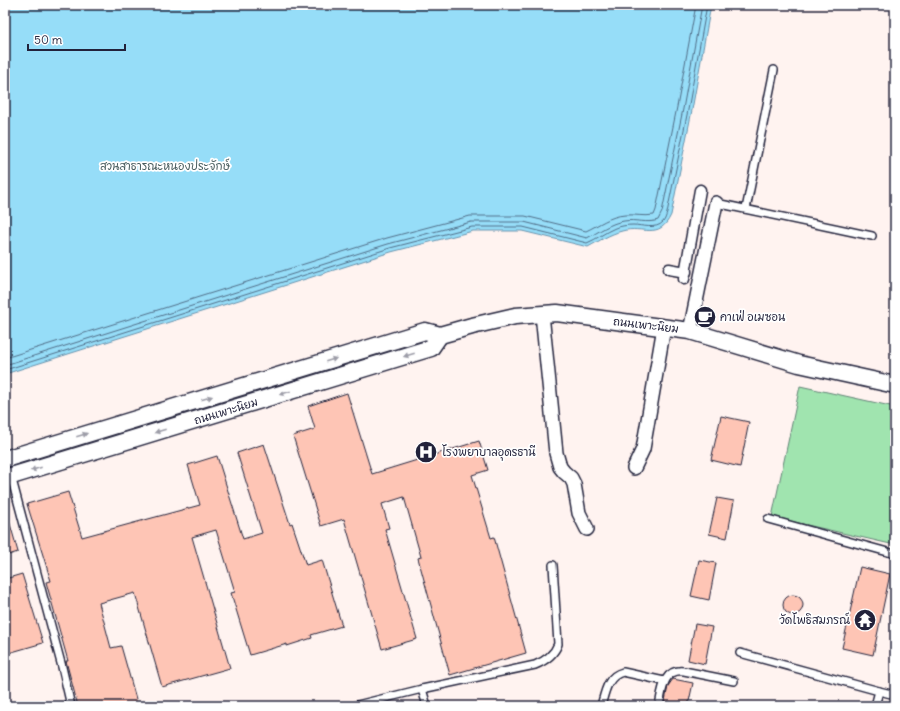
<svg xmlns="http://www.w3.org/2000/svg" width="900" height="711" font-family="Delius,'Playpen Sans Thai',sans-serif">
  <style>
    .green { fill: #a0e4af; stroke: #618375 }
    .water { fill: #96ddf8; stroke: #6892ac }
    .lines { fill: none; stroke-linecap: round; stroke-linejoin: round }
    .shore { stroke: #506d87; stroke-width: 1 }
    .building { fill: #fec5b5; stroke: #22223b }
    .service-casing { stroke: #22223b; stroke-width: 10 }
    .pedestrian-casing { stroke: #22223b; stroke-width: 13 }
    .minor-casing { stroke: #22223b; stroke-width: 16 }
    .tertiary-casing { stroke: #22223b; stroke-width: 19 }
    .service { stroke: #fff; stroke-width: 7 }
    .pedestrian { stroke: #fff; stroke-width: 10 }
    .minor { stroke: #fff; stroke-width: 13 }
    .tertiary { stroke: #fff; stroke-width: 16 }
    .oneway { fill: #9c9ca7 }
    .labels { text-anchor: middle; dominant-baseline: central; stroke-width: 3.5; stroke-linejoin: round; paint-order: stroke }
    .park-label { font-size: 11px; fill: #485c5e; stroke: #fff }
    .poi-label { font-size: 11px; fill: #22223b; stroke: #fff; text-anchor: start }
    .street-label { font-size: 11px; fill: #22223b; stroke: #fff }
  </style>
  <rect width="100%" height="100%" fill="#fff3f0"/>
  <filter id="ink" filterUnits="userSpaceOnUse"><feTurbulence type="fractalNoise" baseFrequency=".025" numOctaves="2"/><feDisplacementMap in="SourceGraphic" scale="8" xChannelSelector="R" yChannelSelector="G"/><feConvolveMatrix kernelMatrix="1 2 1 2 8 2 1 2 1" color-interpolation-filters="sRGB"/></filter>
  <g filter="url(#ink)">
    <polygon class="green" points="800,386 895,407 895,545 772,517"/>
    <path class="water" d="M5,5H711L692,110L671,215C659,241 643,225 622,231C610,234 599,241 588,247L522,231H473L391,252L5,374Z"/>
    <g class="lines">
      <g class="shore">
        <path d="M5,358L387,238L470,216H525L586,231C599,225 610,216 625,215C634,214 644,217 654,215L656,210L677,107L696,5"/>
        <path d="M5,365L388,244L471,222H524L587,238C599,232 610,223 624,221C635,219 648,224 658,220L662,212L683,109L702,5"/>
        <path d="M5,370L390,248L472,227H523L587,243C597,239 605,232 615,228C621,226 627,225 633,225C642,225 656,230 663,222C665,220 666,216 667,213L688,110L707,5"/>
      </g>
    </g>
    <g class="building">
      <polygon points="347,393 372,474 479,441 488,470 472,475 491,538 494,537 526,653 450,675 418,558 421,557 404,497 382,504 389,528 385,529 417,639 382,649 344,519 321,526 293,436 315,429 308,406"/>
      <polygon points="721,416 749,422 740,467 711,460"/>
      <polygon points="264,444 290,524 292,523 306,565 322,560 342,626 311,635 312,638 287,646 287,644 250,655 231,593 235,592 216,530 192,537 230,668 162,687 135,593 99,603 111,648 121,646 138,706 78,706 66,661 68,661 46,582 51,581 27,504 68,492 82,537 200,505 188,465 217,456 243,539 262,533 237,453"/>
      <polygon points="717,498 734,501 727,538 709,534"/>
      <polygon points="5,517 8,517 18,552 5,556"/>
      <polygon points="699,560 716,563 709,600 691,596"/>
      <polygon points="860,567 890,574 873,655 842,648"/>
      <polygon points="22,574 43,643 5,654 5,579"/>
      <circle cx="793" cy="605" r="10"/>
      <polygon points="695,624 712,627 705,664 688,660"/>
      <polygon points="673,679 693,683 688,706 664,706 668,686"/>
    </g>
    <g class="lines">
      <g class="service-casing">
        <g id="service">
          <polyline points="716,203 872,236"/>
          <polyline points="746,209 774,70"/>
          <polyline points="11,476 62,667 71,706"/>
          <polyline points="768,519 895,554"/>
          <polyline points="740,653 879,691"/>
          <path d="M422,689L535,665C545,661 554,655 558,644L553,565"/>
          <polyline points="353,706 422,689 427,706"/>
          <path d="M601,706C605,692 607,676 623,672L664,681"/>
          <path d="M659,706C662,691 663,668 684,671L734,681"/>
          <polyline points="875,706 879,691 895,695"/>
        </g>
      </g>
      <g class="pedestrian-casing">
        <g id="pedestrian">
          <polyline points="669,269 686,272"/>
          <polyline points="684,279 700,190"/>
        </g>
      </g>
      <g class="minor-casing">
        <g id="minor">
          <polyline points="542,314 556,453 560,467 564,472 571,478 574,484 579,513 587,529"/>
          <polyline points="690,331 716,203"/>
          <polyline points="634,468 643,449 664,327"/>
        </g>
      </g>
      <g class="tertiary-casing">
        <g id="tertiary">
          <polyline points="5,459 425,331 440,335 472,326 515,316 557,313 690,331 799,364 895,385"/>
          <polyline points="5,478 431,348 440,335"/>
        </g>
      </g>
      <use href="#service" class="service"/>
      <use href="#pedestrian" class="pedestrian"/>
      <use href="#minor" class="minor"/>
      <use href="#tertiary" class="tertiary"/>
    </g>
    <defs><path id="oneway-solid" d="M-6-.8H1V-3.2L6.5 0L1 3.2V.8H-6Z"/></defs>
    <g class="oneway">
      <use href="#oneway-solid" transform="translate(409 355) rotate(163)"/>
      <use href="#oneway-solid" transform="translate(331 360) rotate(-17)"/>
      <use href="#oneway-solid" transform="translate(285 393) rotate(163)"/>
      <use href="#oneway-solid" transform="translate(207 398) rotate(-17)"/>
      <use href="#oneway-solid" transform="translate(160 431) rotate(163)"/>
      <use href="#oneway-solid" transform="translate(82 435) rotate(-17)"/>
      <use href="#oneway-solid" transform="translate(36 469) rotate(163)"/>
    </g>
  </g>
  <defs>
    <g id="cafe-disc" transform="scale(1.15)"><circle r="9.5" fill="#22223b" stroke="#fff"/><path d="M-5.5-4.5H6V0H3Q3 3.5 0 3.5H-2.5Q-5.5 3.5-5.5 0ZM3-3.2v2h1.7v-2ZM-6 4.5H4V6H-6Z" fill="#fff"/></g>
    <g id="hospital-disc" transform="scale(1.15)"><circle r="9.5" fill="#22223b" stroke="#fff"/><path d="M-5-5h3v3.5h4V-5h3V5h-3V1.5h-4V5h-3Z" fill="#fff"/></g>
    <g id="temple-disc" transform="scale(1.15)"><circle r="9.5" fill="#22223b" stroke="#fff"/><path d="M0-6L5-2H3V0L6.5 2.5H4V6H1.5V3h-3V6H-4V2.5H-6.5L-3 0V-2H-5Z" fill="#fff"/></g>
  </defs>
  <g fill-rule="evenodd">
    <use href="#cafe-disc" x="705" y="317"/>
    <use href="#hospital-disc" x="426" y="452"/>
    <use href="#temple-disc" x="865" y="620"/>
  </g>
  <g class="labels">
    <g class="park-label">
      <text x="165" y="166">สวนสาธารณะหนองประจักษ์</text>
    </g>
    <g class="poi-label">
      <text x="720" y="317">คาเฟ่ อเมซอน</text>
      <text x="442" y="452">โรงพยาบาลอุดรธานี</text>
      <text x="850" y="620" text-anchor="end">วัดโพธิสมภรณ์</text>
    </g>
    <g class="street-label">
      <text transform="translate(646 325) rotate(7)">ถนนเพาะนิยม</text>
      <text transform="translate(226 411) rotate(-17)">ถนนเพาะนิยม</text>
    </g>
  </g>
  <rect width="900" height="711" fill="none" stroke="#fff" stroke-width="20"/>
  <rect x="10" y="10" width="880" height="691" fill="none" stroke="#22223b" stroke-width="1.5" filter="url(#ink)"/>
  <path d="M28 44v6h97v-6" fill="none" stroke="#22223b" stroke-width="2"/>
  <text x="34" y="44" font-size="12" fill="#22223b" stroke="#ffffff" stroke-width="3" paint-order="stroke">50 m</text>
</svg>
